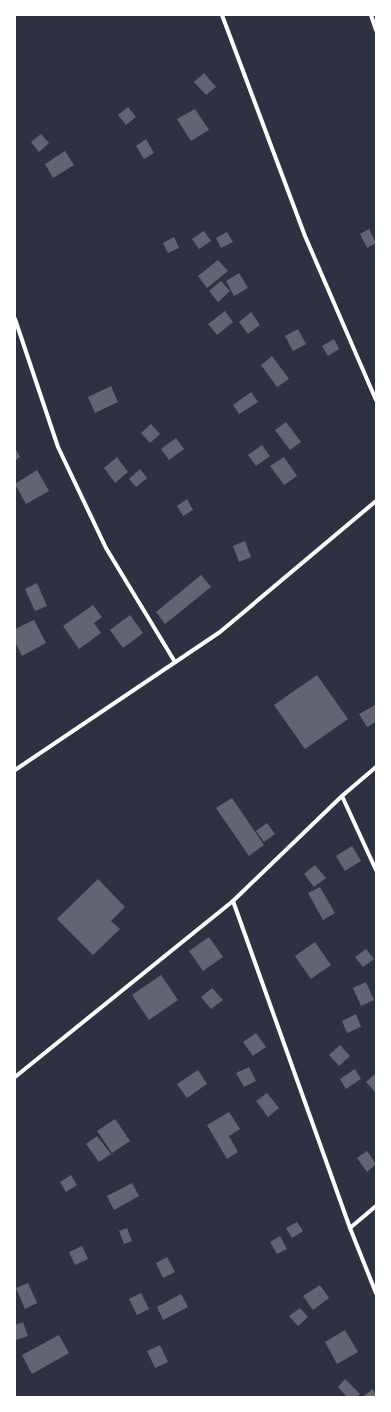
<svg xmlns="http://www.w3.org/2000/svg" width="391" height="1412" font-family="Montserrat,sans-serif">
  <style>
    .building { fill: #626471 }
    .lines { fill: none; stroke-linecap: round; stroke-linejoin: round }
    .minor { stroke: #fff; stroke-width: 4 }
  </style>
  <rect width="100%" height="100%" fill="#2d3142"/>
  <g class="building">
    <polygon points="204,73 216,87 206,95 194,82"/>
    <polygon points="128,107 136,117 126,125 118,115"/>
    <polygon points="195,109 209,130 191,141 177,119"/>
    <polygon points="41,134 49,143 39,152 31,142"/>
    <polygon points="146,139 154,153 144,159 136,146"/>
    <polygon points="65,151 74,165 53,178 45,164"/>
    <polygon points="369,229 376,243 367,248 360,234"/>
    <polygon points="204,231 211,241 199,249 192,239"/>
    <polygon points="227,232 233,242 221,248 216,238"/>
    <polygon points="174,237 179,248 168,253 163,243"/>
    <polygon points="218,260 228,271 207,288 198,276"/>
    <polygon points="239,273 248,288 234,296 226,281"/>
    <polygon points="221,281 230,291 218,302 209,291"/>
    <polygon points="225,311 233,322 217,335 208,324"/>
    <polygon points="251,312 260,325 248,334 239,322"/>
    <polygon points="298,329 306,344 293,351 285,336"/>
    <polygon points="334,339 339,349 328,356 322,346"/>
    <polygon points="272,356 289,379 277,387 261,365"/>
    <polygon points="111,386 118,402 95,413 88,397"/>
    <polygon points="251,392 258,402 239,414 233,405"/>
    <polygon points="286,422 301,442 290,450 275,430"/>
    <polygon points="151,424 160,434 150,443 141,433"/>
    <polygon points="176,438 184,449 169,460 161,449"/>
    <polygon points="262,445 270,456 256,466 248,455"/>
    <polygon points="15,448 20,457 15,461"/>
    <polygon points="117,457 128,472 115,483 104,468"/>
    <polygon points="284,457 297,476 284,485 270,466"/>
    <polygon points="140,469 147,478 136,487 129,479"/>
    <polygon points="37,470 49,491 26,504 15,484"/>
    <polygon points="187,499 193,510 183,516 177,506"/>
    <polygon points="245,541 251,557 239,562 233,546"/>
    <polygon points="201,575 211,587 165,624 156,612"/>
    <polygon points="37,583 47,606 35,611 25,589"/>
    <polygon points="93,605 102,617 94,623 101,633 79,649 63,626"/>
    <polygon points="130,615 143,633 123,648 110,630"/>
    <polygon points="34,620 46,643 22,656 15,642 15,629"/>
    <polygon points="317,675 348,719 305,749 274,705"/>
    <polygon points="375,705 376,722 367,727 359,714"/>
    <polygon points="232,798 264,845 249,856 216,808"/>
    <polygon points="267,823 275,834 264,842 256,831"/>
    <polygon points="352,846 361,861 345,871 336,856"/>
    <polygon points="315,865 326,878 314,887 304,874"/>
    <polygon points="98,879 125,907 111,921 120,929 93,955 57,919"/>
    <polygon points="320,887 335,913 323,920 308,893"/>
    <polygon points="209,937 223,957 203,971 189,951"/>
    <polygon points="315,942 331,965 311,979 295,956"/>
    <polygon points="366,949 374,959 363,967 355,957"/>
    <polygon points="161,975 178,1000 149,1020 132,995"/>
    <polygon points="366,982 374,1000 361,1006 353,988"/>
    <polygon points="212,988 223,1000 211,1009 201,997"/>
    <polygon points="356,1014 361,1027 347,1033 342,1021"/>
    <polygon points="256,1033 266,1047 253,1056 243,1042"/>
    <polygon points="340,1045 350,1056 339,1066 329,1055"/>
    <polygon points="249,1067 256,1081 244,1087 236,1073"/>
    <polygon points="355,1069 361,1079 346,1089 340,1079"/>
    <polygon points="198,1070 207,1084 187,1098 177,1084"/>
    <polygon points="376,1073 376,1093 366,1082"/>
    <polygon points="267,1093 279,1108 268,1117 256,1101"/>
    <polygon points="229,1112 240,1129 229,1136 238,1152 227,1159 207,1125"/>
    <polygon points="115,1119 130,1141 112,1153 97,1131"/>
    <polygon points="97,1136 111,1154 99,1162 86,1144"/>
    <polygon points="367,1151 376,1164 367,1172 357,1158"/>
    <polygon points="71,1175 77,1185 66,1192 60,1182"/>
    <polygon points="132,1183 139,1196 114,1210 107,1196"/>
    <polygon points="297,1222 303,1231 292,1238 286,1228"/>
    <polygon points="127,1228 132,1241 124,1244 119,1231"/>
    <polygon points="280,1236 287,1249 277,1254 270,1242"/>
    <polygon points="82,1246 88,1259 75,1265 69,1252"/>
    <polygon points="167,1257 175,1272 163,1278 156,1263"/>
    <polygon points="28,1283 37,1303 25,1309 16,1288"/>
    <polygon points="320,1285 329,1298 313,1310 303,1296"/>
    <polygon points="141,1293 149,1309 137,1315 129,1299"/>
    <polygon points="181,1294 188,1307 163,1320 157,1307"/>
    <polygon points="300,1308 308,1317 298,1326 289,1316"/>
    <polygon points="23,1322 28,1336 16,1340 15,1325"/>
    <polygon points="345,1330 358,1352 337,1364 325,1342"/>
    <polygon points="59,1335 69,1353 32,1374 22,1355"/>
    <polygon points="160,1345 168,1362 155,1368 147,1351"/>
    <polygon points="345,1379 360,1394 357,1397 347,1397 338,1387"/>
    <polygon points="373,1389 376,1397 362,1397"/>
  </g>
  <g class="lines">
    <g class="minor">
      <polyline points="222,15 305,236 376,400"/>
      <polyline points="371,15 376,30"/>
      <polyline points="15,319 58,447 106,548 175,662"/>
      <polyline points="15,770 220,632 376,501"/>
      <polyline points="342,796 376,870"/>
      <polyline points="233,901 350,1228 376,1293"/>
      <polyline points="15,1077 233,901 342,796 376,767"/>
      <polyline points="350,1228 376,1206"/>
    </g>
  </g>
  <rect width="391" height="1412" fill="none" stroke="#ffffff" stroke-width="32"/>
</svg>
